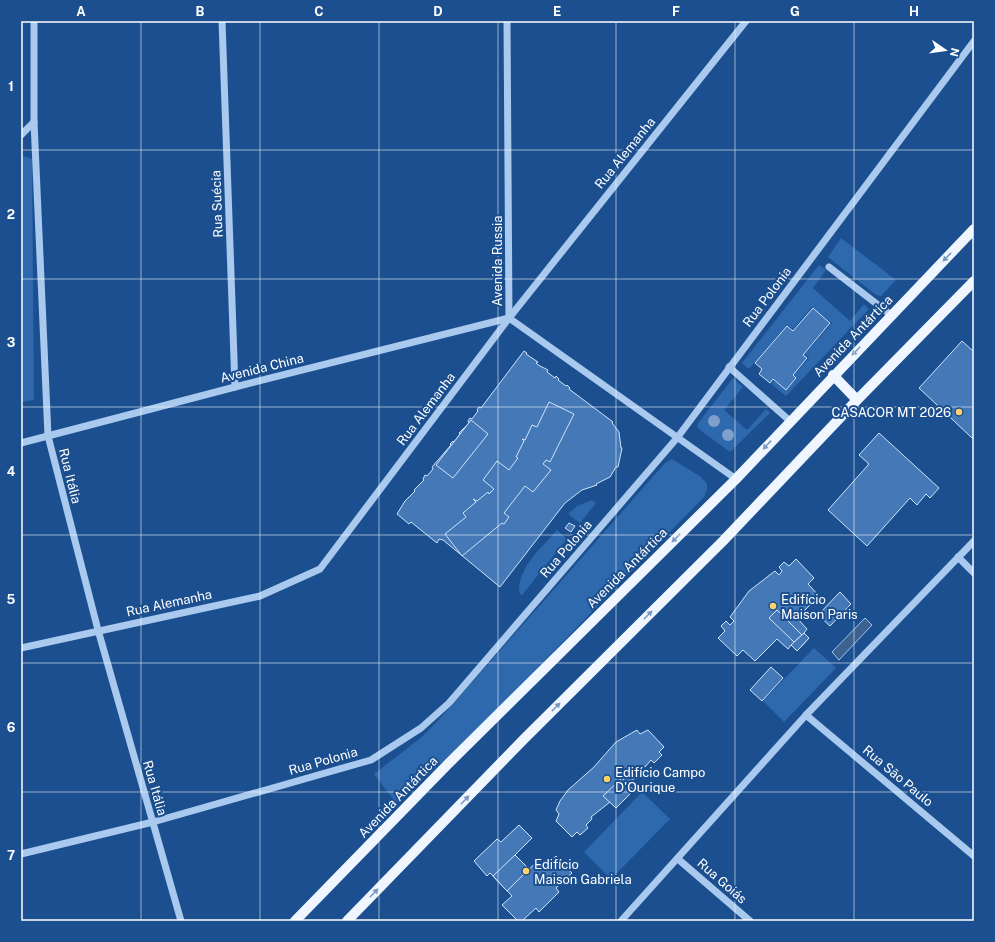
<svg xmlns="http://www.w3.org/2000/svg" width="995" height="942" font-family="'Public Sans',sans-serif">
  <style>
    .green { fill: #2e69ad }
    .water { fill: #3c6290; stroke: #9cc4f0 }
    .building { fill: #4478b7; stroke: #cfe3fa }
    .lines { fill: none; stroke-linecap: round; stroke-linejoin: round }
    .minor { stroke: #a9c9ee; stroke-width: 7 }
    .major { stroke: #f0f6ff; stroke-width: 10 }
    .tree { fill: #7ea0ca }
    .oneway { fill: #7b9ac1 }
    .grid { fill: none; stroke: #fff; stroke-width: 1; stroke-opacity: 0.55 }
    .poi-dot { fill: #ffd166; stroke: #1b4f8f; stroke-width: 1.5 }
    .labels { text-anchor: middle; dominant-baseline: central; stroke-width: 4; stroke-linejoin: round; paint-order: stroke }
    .street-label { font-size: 13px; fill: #fff; stroke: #1b4f8f }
    .poi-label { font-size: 13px; fill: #fff; stroke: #1b4f8f; text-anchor: start }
    .neatline { fill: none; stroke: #fff; stroke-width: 1.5 }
    .grid-label { font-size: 13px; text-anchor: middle; font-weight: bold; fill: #fff }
  </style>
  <rect width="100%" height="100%" fill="#1b4f8f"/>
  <g class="green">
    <polygon points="21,155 32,159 34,400 21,402"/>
    <polygon points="841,238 896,280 881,296 876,295 828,257"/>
    <polygon points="819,265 826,270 813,288 850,321 864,304 869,309 786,396 771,384 774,381 786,390 797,378 794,375 809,358 805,354 832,323 812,307 793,329 787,325 749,369 742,363"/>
    <polygon points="733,378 743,387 724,410 747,430 766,409 770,413 730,452 700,430 697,426 699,422"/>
    <polygon points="672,459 701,477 707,484 707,490 704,497 468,739 396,803 374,774 423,736 446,712 665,463"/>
    <polygon points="592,500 596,503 580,523 568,514 577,506"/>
    <path d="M557,530L567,539L522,595L520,594C514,572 543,546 557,530Z"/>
    <polygon points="814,648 836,668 784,722 763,701"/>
    <polygon points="642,792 670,819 611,879 584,852"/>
  </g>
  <polygon class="water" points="865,618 872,625 839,660 832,652"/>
  <g class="building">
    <polygon points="813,308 830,323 803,355 807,358 793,375 796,378 786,390 773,379 770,383 759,374 762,369 755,363 787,326 793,331"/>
    <polygon points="962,341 974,352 974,436 972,438 919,388"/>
    <polygon points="524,351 527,353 526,354 538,362 536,363 540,366 548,370 547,372 555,378 556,376 559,379 558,380 566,386 567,385 570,388 569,389 613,422 612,423 619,432 621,448 622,448 618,467 616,467 610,477 596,484 597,485 582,490 565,503 500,587 443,540 439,539 437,543 411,522 409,524 397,514 405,501 415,491 414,490 424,480 423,479 425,475 427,476 433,469 432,467 451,445 450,444 453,441 454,442 460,434 459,433 469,423 468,421 470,418 472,419 478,411 477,410 479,407 481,408"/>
    <polygon points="549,402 574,414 550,462 546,460 543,464 551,470 533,492 525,486 504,513 509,517 504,524 502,523 462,556 445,534 466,517 463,513 476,502 473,499 477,501 488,492 489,494 494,489 483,480 497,461 509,470 518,458 516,457 524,441 522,439 525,440 532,425 537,427"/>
    <polygon points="471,420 488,434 453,478 436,465"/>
    <polygon points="879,433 939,488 930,498 926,494 917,505 910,498 867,546 828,510 869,464 859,455"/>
    <polygon points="569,523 575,526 571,532 565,528"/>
    <polygon points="796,559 814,578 808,584 819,596 797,618 807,629 804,633 809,638 797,651 791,645 788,649 777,639 755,661 743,650 737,656 718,638 725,631 721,626 726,621 730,625 734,621 730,617 749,591 775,571 779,575 782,571 779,567 784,562 789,566"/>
    <polygon points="840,592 851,604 830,626 818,615"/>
    <polygon points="777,610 802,635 794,642 769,618"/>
    <polygon points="804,633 809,638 797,651 791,645"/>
    <polygon points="771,667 783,678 762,701 750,690"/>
    <polygon points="637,730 640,734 648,730 664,747 659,752 662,755 654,763 651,760 645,767 644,766 636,773 638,775 628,784 634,790 616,808 610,802 591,817 592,819 586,825 588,828 580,835 577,832 572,837 556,821 559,814 556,810 560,801 568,790 594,767 616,742"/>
    <polygon points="622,778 634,790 616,808 603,796"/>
    <polygon points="519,825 532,838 515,855 529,869 537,862 543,868 556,856 572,873 556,888 559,892 539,912 536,908 522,921 518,921 502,905 512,896 490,873 487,876 474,861 497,839 501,842"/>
    <polygon points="515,855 529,869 507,891 493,876"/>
  </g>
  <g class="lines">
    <g class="minor">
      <polyline points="34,21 34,122 48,436 98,630 181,921"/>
      <polyline points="222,21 235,387"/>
      <polyline points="507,21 509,318 736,479"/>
      <polyline points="21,135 34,122"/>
      <polyline points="829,267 891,315"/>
      <polyline points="729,367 790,421"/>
      <polyline points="21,443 235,387 509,318"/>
      <polyline points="958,557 974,573"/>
      <polyline points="21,648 260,596 320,569 509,318 746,21"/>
      <polyline points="806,715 974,856"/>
      <polyline points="21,854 153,822 371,760 421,728 449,703 677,438 974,41"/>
      <polyline points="678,859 750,921"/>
      <polyline points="621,921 806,715 974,541"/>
    </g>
    <g class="major">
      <polyline points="833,375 857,400"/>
      <polyline points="295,921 448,764 736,479 974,229"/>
      <polyline points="347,921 524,739 723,541 857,400 974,281"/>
    </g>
  </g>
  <g class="tree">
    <circle cx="714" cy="421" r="6"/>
    <circle cx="728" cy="435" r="6"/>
  </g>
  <defs><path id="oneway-solid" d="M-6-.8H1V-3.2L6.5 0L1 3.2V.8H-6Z"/></defs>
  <g class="oneway">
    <use href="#oneway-solid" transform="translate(947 257) rotate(134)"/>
    <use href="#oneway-solid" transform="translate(856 351) rotate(134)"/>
    <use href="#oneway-solid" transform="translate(767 445) rotate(133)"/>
    <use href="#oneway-solid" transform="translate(676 538) rotate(135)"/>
    <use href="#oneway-solid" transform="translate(648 615) rotate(-45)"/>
    <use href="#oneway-solid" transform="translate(556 707) rotate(-45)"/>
    <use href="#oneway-solid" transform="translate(465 800) rotate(-46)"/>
    <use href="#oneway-solid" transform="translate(374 893) rotate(-46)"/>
  </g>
  <path class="grid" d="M141,21V921M260,21V921M379,21V921M498,21V921M616,21V921M735,21V921M854,21V921M21,150H974M21,279H974M21,407H974M21,535H974M21,663H974M21,792H974"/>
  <g class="poi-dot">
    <circle cx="959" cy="412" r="4"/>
    <circle cx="773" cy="606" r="4"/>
    <circle cx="607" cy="779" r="4"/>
    <circle cx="526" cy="871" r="4"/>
  </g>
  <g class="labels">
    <g class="street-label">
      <text transform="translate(625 153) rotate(-51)">Rua Alemanha</text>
      <text transform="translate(217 204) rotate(-92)">Rua Suécia</text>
      <text transform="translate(497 261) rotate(-90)">Avenida Russia</text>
      <text transform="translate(767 297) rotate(-53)">Rua Polonia</text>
      <text transform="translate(853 336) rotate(-46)">Avenida Antártica</text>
      <text transform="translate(262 368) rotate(-14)">Avenida China</text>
      <text transform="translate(426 409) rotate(-53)">Rua Alemanha</text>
      <text transform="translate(70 476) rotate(76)">Rua Itália</text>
      <text transform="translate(566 549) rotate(-49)">Rua Polonia</text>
      <text transform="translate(627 568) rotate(-45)">Avenida Antártica</text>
      <text transform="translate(169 603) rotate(-12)">Rua Alemanha</text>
      <text transform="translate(323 761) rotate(-16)">Rua Polonia</text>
      <text transform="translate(898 776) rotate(40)">Rua São Paulo</text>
      <text transform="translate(155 788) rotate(74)">Rua Itália</text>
      <text transform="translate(398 797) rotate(-46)">Avenida Antártica</text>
      <text transform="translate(722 881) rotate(41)">Rua Goiás</text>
    </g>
    <g class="poi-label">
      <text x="951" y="412" text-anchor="end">CASACOR MT 2026</text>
      <text x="781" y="599">Edifício<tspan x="781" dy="15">Maison Paris</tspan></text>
      <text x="615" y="772">Edifício Campo<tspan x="615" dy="15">D'Ourique</tspan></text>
      <text x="534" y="864">Edifício<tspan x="534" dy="15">Maison Gabriela</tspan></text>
    </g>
  </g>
  <rect width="995" height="942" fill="none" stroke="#1b4f8f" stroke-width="44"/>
  <g transform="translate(945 50) rotate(103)" stroke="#1b4f8f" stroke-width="3" paint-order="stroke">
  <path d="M0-3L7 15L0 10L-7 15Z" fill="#ffffff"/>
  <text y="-6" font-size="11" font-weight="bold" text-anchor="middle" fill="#ffffff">N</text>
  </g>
  <rect x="22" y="22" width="951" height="898" class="neatline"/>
  <g class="grid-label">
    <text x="81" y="16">A</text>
    <text x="200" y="16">B</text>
    <text x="319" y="16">C</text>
    <text x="438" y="16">D</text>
    <text x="557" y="16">E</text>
    <text x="676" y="16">F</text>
    <text x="795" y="16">G</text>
    <text x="914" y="16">H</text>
    <text x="11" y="91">1</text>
    <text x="11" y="219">2</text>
    <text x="11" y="347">3</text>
    <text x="11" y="476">4</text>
    <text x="11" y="604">5</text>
    <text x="11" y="732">6</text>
    <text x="11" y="860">7</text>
  </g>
</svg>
